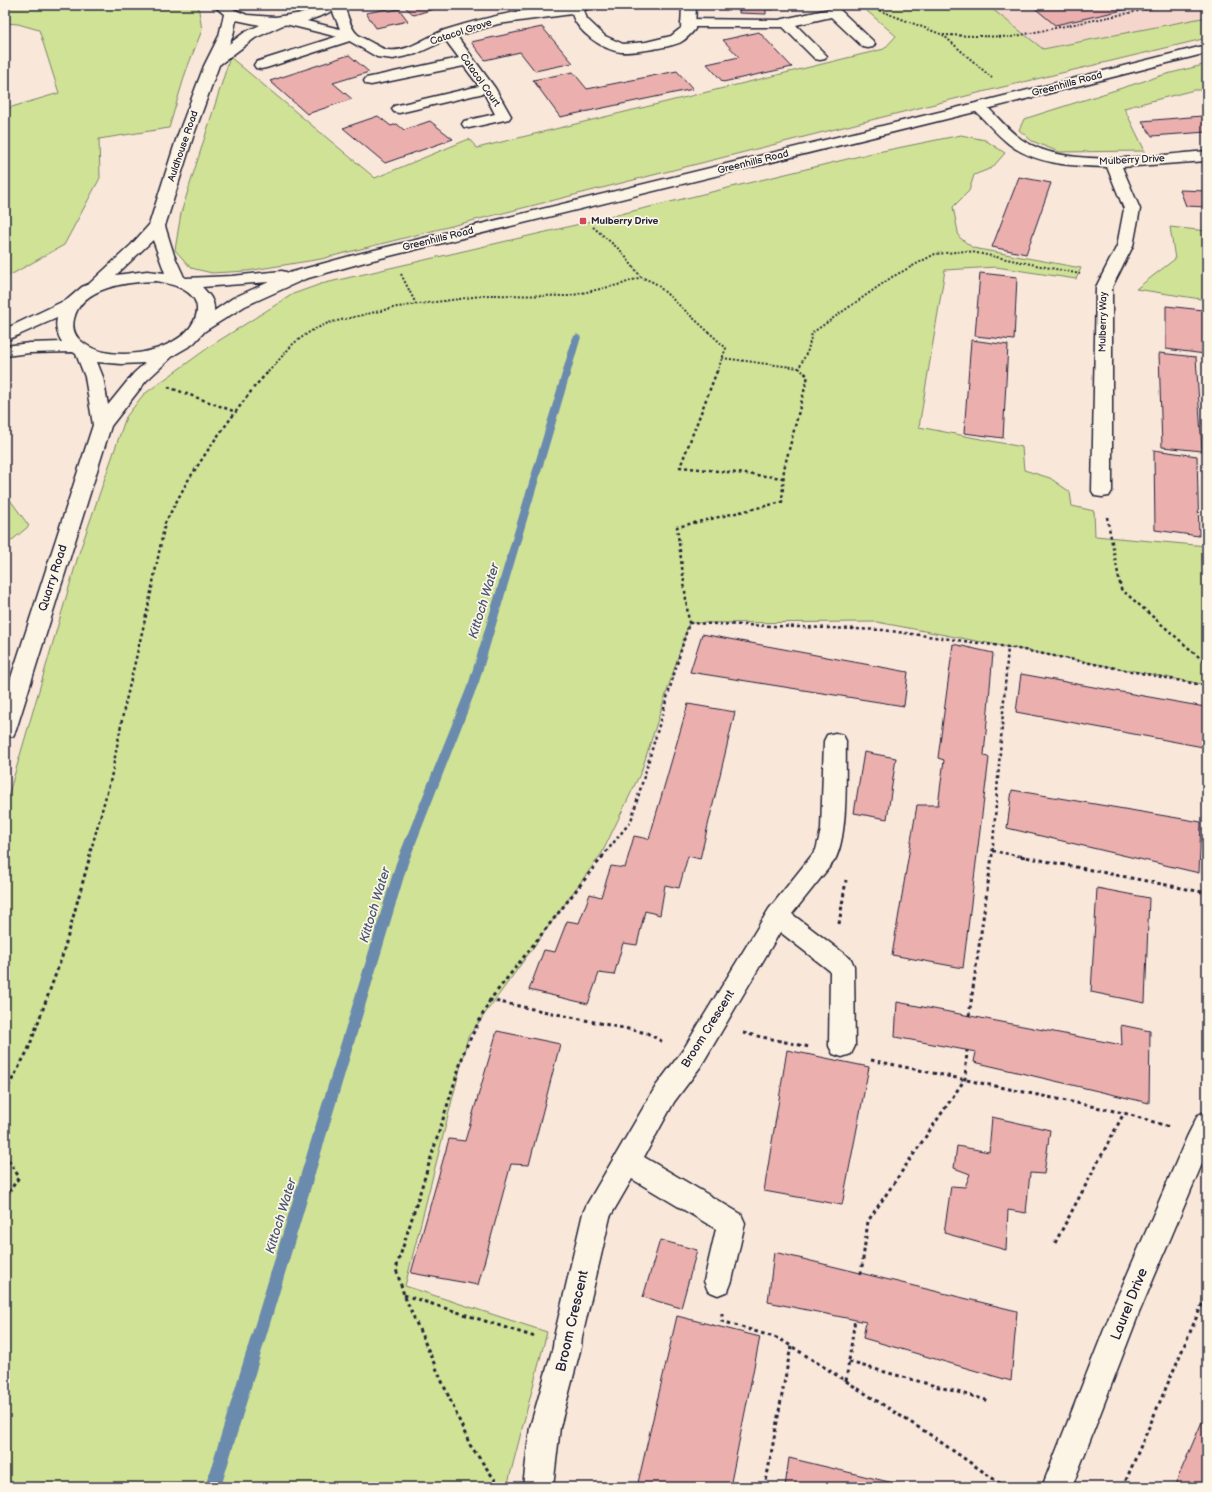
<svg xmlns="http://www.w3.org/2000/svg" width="1212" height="1492" font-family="'Balsamiq Sans',sans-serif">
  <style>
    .built { fill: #f5d6cd }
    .green { fill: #d0e296; stroke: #798268 }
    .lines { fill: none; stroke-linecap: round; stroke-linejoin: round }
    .stream { fill: #6b8bae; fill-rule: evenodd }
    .building { fill: #ebafae; stroke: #22223b }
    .lane-casing { stroke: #22223b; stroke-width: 3 }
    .street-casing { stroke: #22223b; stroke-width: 3 }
    .secondary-casing { stroke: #22223b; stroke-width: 3 }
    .path-far2 { stroke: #22223b; stroke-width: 2; stroke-dasharray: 2 2; stroke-linecap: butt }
    .path-far1 { stroke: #22223b; stroke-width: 2.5; stroke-dasharray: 3 3; stroke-linecap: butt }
    .path { stroke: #22223b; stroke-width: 3; stroke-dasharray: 3.5 3.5; stroke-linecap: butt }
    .lane { fill: #fcf5e5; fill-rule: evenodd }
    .street { fill: #fcf5e5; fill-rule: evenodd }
    .secondary { fill: #fcf5e5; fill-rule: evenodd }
    .poi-dot { fill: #d1495b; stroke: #fcf5e5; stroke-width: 1.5 }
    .labels { text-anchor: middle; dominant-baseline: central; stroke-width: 3.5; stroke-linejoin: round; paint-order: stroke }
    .far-street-label { font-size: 10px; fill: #22223b; stroke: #fcf5e5 }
    .far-poi-label { font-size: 10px; font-weight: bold; fill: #22223b; stroke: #fcf5e5; text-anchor: start }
    .street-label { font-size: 12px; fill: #22223b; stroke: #fcf5e5 }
    .water-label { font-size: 13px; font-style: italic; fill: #475775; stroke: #fcf5e5 }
    .near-street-label { font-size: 14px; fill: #22223b; stroke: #fcf5e5 }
  </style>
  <rect width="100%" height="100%" fill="#f9e7da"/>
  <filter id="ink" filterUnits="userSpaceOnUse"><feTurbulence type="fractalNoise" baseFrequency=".025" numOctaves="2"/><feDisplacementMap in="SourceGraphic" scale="8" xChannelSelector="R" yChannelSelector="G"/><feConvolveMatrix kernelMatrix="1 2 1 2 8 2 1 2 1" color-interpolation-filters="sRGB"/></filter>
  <g filter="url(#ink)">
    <polygon class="built" points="987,5 1207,5 1207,17 1043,49"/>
    <g class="green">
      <polygon points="5,5 198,5 202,30 186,71 169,128 99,139 100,178 64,245 5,278 5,109 59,93 39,30 18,24 5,23"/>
      <polygon points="860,5 987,5 1043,49 1207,17 1207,38 978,93 321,259 247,271 212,273 191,268 175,250 181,213 230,57 375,178 469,139 477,148 884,49 896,36"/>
      <polygon points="1207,64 1207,90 1194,90 1124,108 1145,151 1059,152 1032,141 1019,130 1024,119 1163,75"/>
      <polygon points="961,135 985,140 1005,153 992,168 974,175 969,191 953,207 959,237 973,248 1081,268 1076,279 996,267 945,270 919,427 1022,447 1024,470 1050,478 1070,492 1072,506 1094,511 1095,536 1207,546 1207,685 877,622 689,623 641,772 602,853 468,1037 405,1286 547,1332 507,1487 5,1487 5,807 79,553 126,417 143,395 212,345 293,294 321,284 563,228 868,154"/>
      <polygon points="1170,227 1207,231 1207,300 1136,289 1175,259"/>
      <polygon points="5,493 29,526 5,546"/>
    </g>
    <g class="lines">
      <polygon class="stream" points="577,334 581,337 479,682 408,863 221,1487 205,1487 396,863 469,682 573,337"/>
    </g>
    <g class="building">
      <polygon points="403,5 437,5 440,7 414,15"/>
      <polygon points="740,5 773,5 773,10 766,9 766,14 739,13"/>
      <polygon points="1031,5 1146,5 1055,25"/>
      <polygon points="387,9 389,11 399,9 408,21 376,28 366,13"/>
      <polygon points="542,27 573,63 535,71 520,52 485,60 471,42"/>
      <polygon points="759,32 792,67 723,82 707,64 739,57 723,40"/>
      <polygon points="349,55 369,72 333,83 352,99 307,114 270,81"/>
      <polygon points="677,71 693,89 560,117 533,80 573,72 587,89"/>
      <polygon points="378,116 391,126 397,124 404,130 430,121 453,139 385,163 343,128"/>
      <polygon points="1202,116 1207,123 1207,132 1152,136 1142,121"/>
      <polygon points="1019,177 1051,183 1026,254 992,247"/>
      <polygon points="1180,190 1207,191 1207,207 1186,206"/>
      <polygon points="980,273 1017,277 1014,340 975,336"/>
      <polygon points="1166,306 1203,310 1205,354 1166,349"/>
      <polygon points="971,340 1008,345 1003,438 964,433"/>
      <polygon points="1159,353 1196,357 1202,451 1162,447"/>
      <polygon points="1154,450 1197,456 1199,536 1155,530"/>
      <polygon points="702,634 908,672 904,706 690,672"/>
      <polygon points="953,644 993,653 984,755 989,758 963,968 892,955 917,805 938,805 944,760 938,758"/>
      <polygon points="1021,674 1205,707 1203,747 1016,712"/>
      <polygon points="688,704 735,712 700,859 688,856 679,888 665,885 660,915 645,911 637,945 623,943 614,975 599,973 588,1004 529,990 544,950 555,952 567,921 579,923 590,894 601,897 611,866 625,868 634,836 649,839"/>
      <polygon points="864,752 896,758 887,819 854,813"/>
      <polygon points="1012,790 1201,822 1199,873 1007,828"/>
      <polygon points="1097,888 1149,898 1145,1003 1091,992"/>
      <polygon points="897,1002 1122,1045 1121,1025 1150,1031 1149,1103 974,1062 976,1052 895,1037"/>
      <polygon points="497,1031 560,1044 529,1165 511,1164 478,1285 411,1273 449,1139 465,1141"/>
      <polygon points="787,1050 869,1067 842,1205 764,1191"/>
      <polygon points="992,1117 1050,1130 1044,1174 1030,1173 1026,1213 1008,1210 1006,1250 944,1233 951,1186 965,1187 970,1174 954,1168 957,1146 989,1152"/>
      <polygon points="660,1240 697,1250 681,1308 643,1297"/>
      <polygon points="774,1252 1017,1311 1011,1381 863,1338 866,1322 768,1302"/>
      <polygon points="677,1316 760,1337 730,1487 637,1487"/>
      <polygon points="1207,1410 1207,1487 1174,1487"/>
      <polygon points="789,1458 910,1487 785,1487"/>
    </g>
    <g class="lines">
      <g class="lane-casing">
        <g id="lane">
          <polygon points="834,8 839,9 873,41 875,44 873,47 868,48 863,47 831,17 796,25 827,56 825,59 820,60 815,59 783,27 688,27 683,26 681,23 683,20 688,19 779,20"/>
          <polygon points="448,30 453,31 495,88 511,116 509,119 469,128 464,127 462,124 464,121 495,114 484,93 399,113 394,112 392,109 394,106 479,86 464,66 371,85 366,84 364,81 366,78 371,77 459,58 441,34 443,31"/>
          <polygon points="351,32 356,33 358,36 356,39 266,68 261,69 256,68 254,65 256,62"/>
        </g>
      </g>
      <g class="street-casing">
        <g id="street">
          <path d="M330,5H344C347,14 350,26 356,33C360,37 369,41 374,44C379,46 383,50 388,50C408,53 427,36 445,30C492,15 542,5 592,5L584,11L587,19L605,36L623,44L646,42L671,36L681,28L682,5H696L695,29C692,33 686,39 681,42C672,47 632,53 621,52C602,50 577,31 572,14L498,24L453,37L416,54L393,59L377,57L346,39L281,23L279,20L281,17L286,16L340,29Z"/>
          <path d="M979,103L984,104C997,116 1009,132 1024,141C1071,170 1154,155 1207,151V161L1122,167L1140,209L1133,246L1112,287V491L1109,496L1102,497L1095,496L1092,491L1096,287L1117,246L1124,209L1107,167C1075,166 1036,165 1009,144C996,134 986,121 974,110L972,107L974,104Z"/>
          <path d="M835,733L843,735L846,741C845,772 849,833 835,860L792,914L851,959L854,966L855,1046L851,1054L842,1057L833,1054L829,1046L830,971L780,932L701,1066L674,1102L644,1157L741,1214L745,1223L732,1281L728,1291L718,1295L708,1291L704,1281L716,1229L632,1179L610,1217L582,1337L581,1347L560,1427L553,1487H523L530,1427L553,1347L554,1337L583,1213L587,1204L656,1086L683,1050L769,909L816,850L821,830L824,741L827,735Z"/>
          <polygon points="1207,1111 1207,1152 1139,1313 1072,1487 1042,1487 1111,1312 1187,1137 1198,1115"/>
        </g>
      </g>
      <g class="secondary-casing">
        <path id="secondary" d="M213,5H229L235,10L247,15L275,17L303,13L322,5H339L337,8L326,14L307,21L283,25L255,38L219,65L193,137L165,226L174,255L184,277L186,278L232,276L282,271L289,273L354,255L976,103L1207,45V53L979,111L365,262L305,279L245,306L205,331L193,344L174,355L146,381L111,426L16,730L13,736L5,738V696L93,425L85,377L76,354L73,352L30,353L5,356V346L30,343L62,342C57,334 55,327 57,318L5,341V329L68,299L82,287L89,284L131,245L149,225L177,137L204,66L219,36L224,14ZM236,20L260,25L245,32L229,44L233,36ZM153,240L165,273L147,271L116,275ZM156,281C176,284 207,294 194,321C178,354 108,365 81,341C74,335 72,328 74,319C81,286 129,282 156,281ZM269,282L233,298L214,311C215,301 209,294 202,287ZM97,362L121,364L145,363L134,373L108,405L103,377Z"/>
      </g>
      <g class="path-far2">
        <polyline points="868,6 943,35 992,78"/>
        <polyline points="943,35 1011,37 1168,5"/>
        <polyline points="593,227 621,251 641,277"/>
        <polyline points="401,274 416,304"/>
        <polyline points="722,358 799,368 808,350 812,333 892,277 935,254 967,251 1080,274"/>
        <polyline points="799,368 803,372"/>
        <polyline points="268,372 294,343 311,331 328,323 397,307 489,295 569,296 622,284 641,277 655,283 726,348 717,372"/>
      </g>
      <g class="path-far1">
        <polyline points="717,371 680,467 784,478"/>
        <polyline points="168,387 236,412"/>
        <polyline points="1107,517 1121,589 1207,664"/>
        <polyline points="689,623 883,630 1008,647 1207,686"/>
        <polyline points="993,851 1025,857"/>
        <polyline points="89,857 111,778 124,709 148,607 165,523 187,482 214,441 255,386 269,371"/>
        <polyline points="602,857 631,821 689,623 677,527 782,502 784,469 808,376 802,371"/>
        <polyline points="992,857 1008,647"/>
      </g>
      <g class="path">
        <polyline points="603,856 490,1000 647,1033 663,1042"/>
        <polyline points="1020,856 1207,893"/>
        <polyline points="839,924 846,880"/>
        <polyline points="490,1000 465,1049 396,1269 404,1295 470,1445 500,1487"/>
        <polyline points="969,1016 992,856"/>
        <polyline points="743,1033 809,1047"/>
        <polyline points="871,1060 1124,1113 1170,1127"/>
        <polyline points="5,1093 28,1050 62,957 90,856"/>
        <polyline points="5,1154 19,1177 5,1198"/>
        <polyline points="1055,1243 1124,1113"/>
        <polyline points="861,1274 868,1221 965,1079 967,1050"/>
        <polyline points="404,1295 535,1337"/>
        <polyline points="722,1313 722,1321 780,1339 932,1436 1005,1487"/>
        <polyline points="849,1362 990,1401"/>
        <polyline points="846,1381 855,1319"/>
        <polyline points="765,1487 791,1346"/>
        <polyline points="1123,1487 1207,1293"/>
      </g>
      <use href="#lane" class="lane"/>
      <use href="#street" class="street"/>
      <use href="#secondary" class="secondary"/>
    </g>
  </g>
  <rect class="poi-dot" x="579" y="217" width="8" height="8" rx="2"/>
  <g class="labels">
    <g class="far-street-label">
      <text transform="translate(461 32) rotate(-18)">Catacol Grove</text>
      <text transform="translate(480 80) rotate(55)">Catacol Court</text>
      <text transform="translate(1067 84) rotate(-15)">Greenhills Road</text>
      <text transform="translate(183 146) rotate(-71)">Auldhouse Road</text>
      <text transform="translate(1132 160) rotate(-3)">Mulberry Drive</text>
      <text transform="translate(753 162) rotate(-14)">Greenhills Road</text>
      <text transform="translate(438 239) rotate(-14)">Greenhills Road</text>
      <text transform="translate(1103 322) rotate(-89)">Mulberry Way</text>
    </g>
    <g class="far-poi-label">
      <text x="591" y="221">Mulberry Drive</text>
    </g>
    <g class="street-label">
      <text transform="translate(53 578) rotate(-72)">Quarry Road</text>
      <text transform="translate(708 1029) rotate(-58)">Broom Crescent</text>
    </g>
    <g class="water-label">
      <text transform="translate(484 601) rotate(-73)">Kittoch Water</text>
      <text transform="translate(375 905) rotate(-73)">Kittoch Water</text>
      <text transform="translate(281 1216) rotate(-73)">Kittoch Water</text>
    </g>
    <g class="near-street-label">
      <text transform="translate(1129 1304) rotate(-68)">Laurel Drive</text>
      <text transform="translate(572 1321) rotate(-77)">Broom Crescent</text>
    </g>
  </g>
  <rect width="1212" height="1492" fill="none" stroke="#fcf5e5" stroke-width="20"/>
  <rect x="10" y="10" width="1192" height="1472" fill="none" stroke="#22223b" stroke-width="1.5" filter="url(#ink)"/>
</svg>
